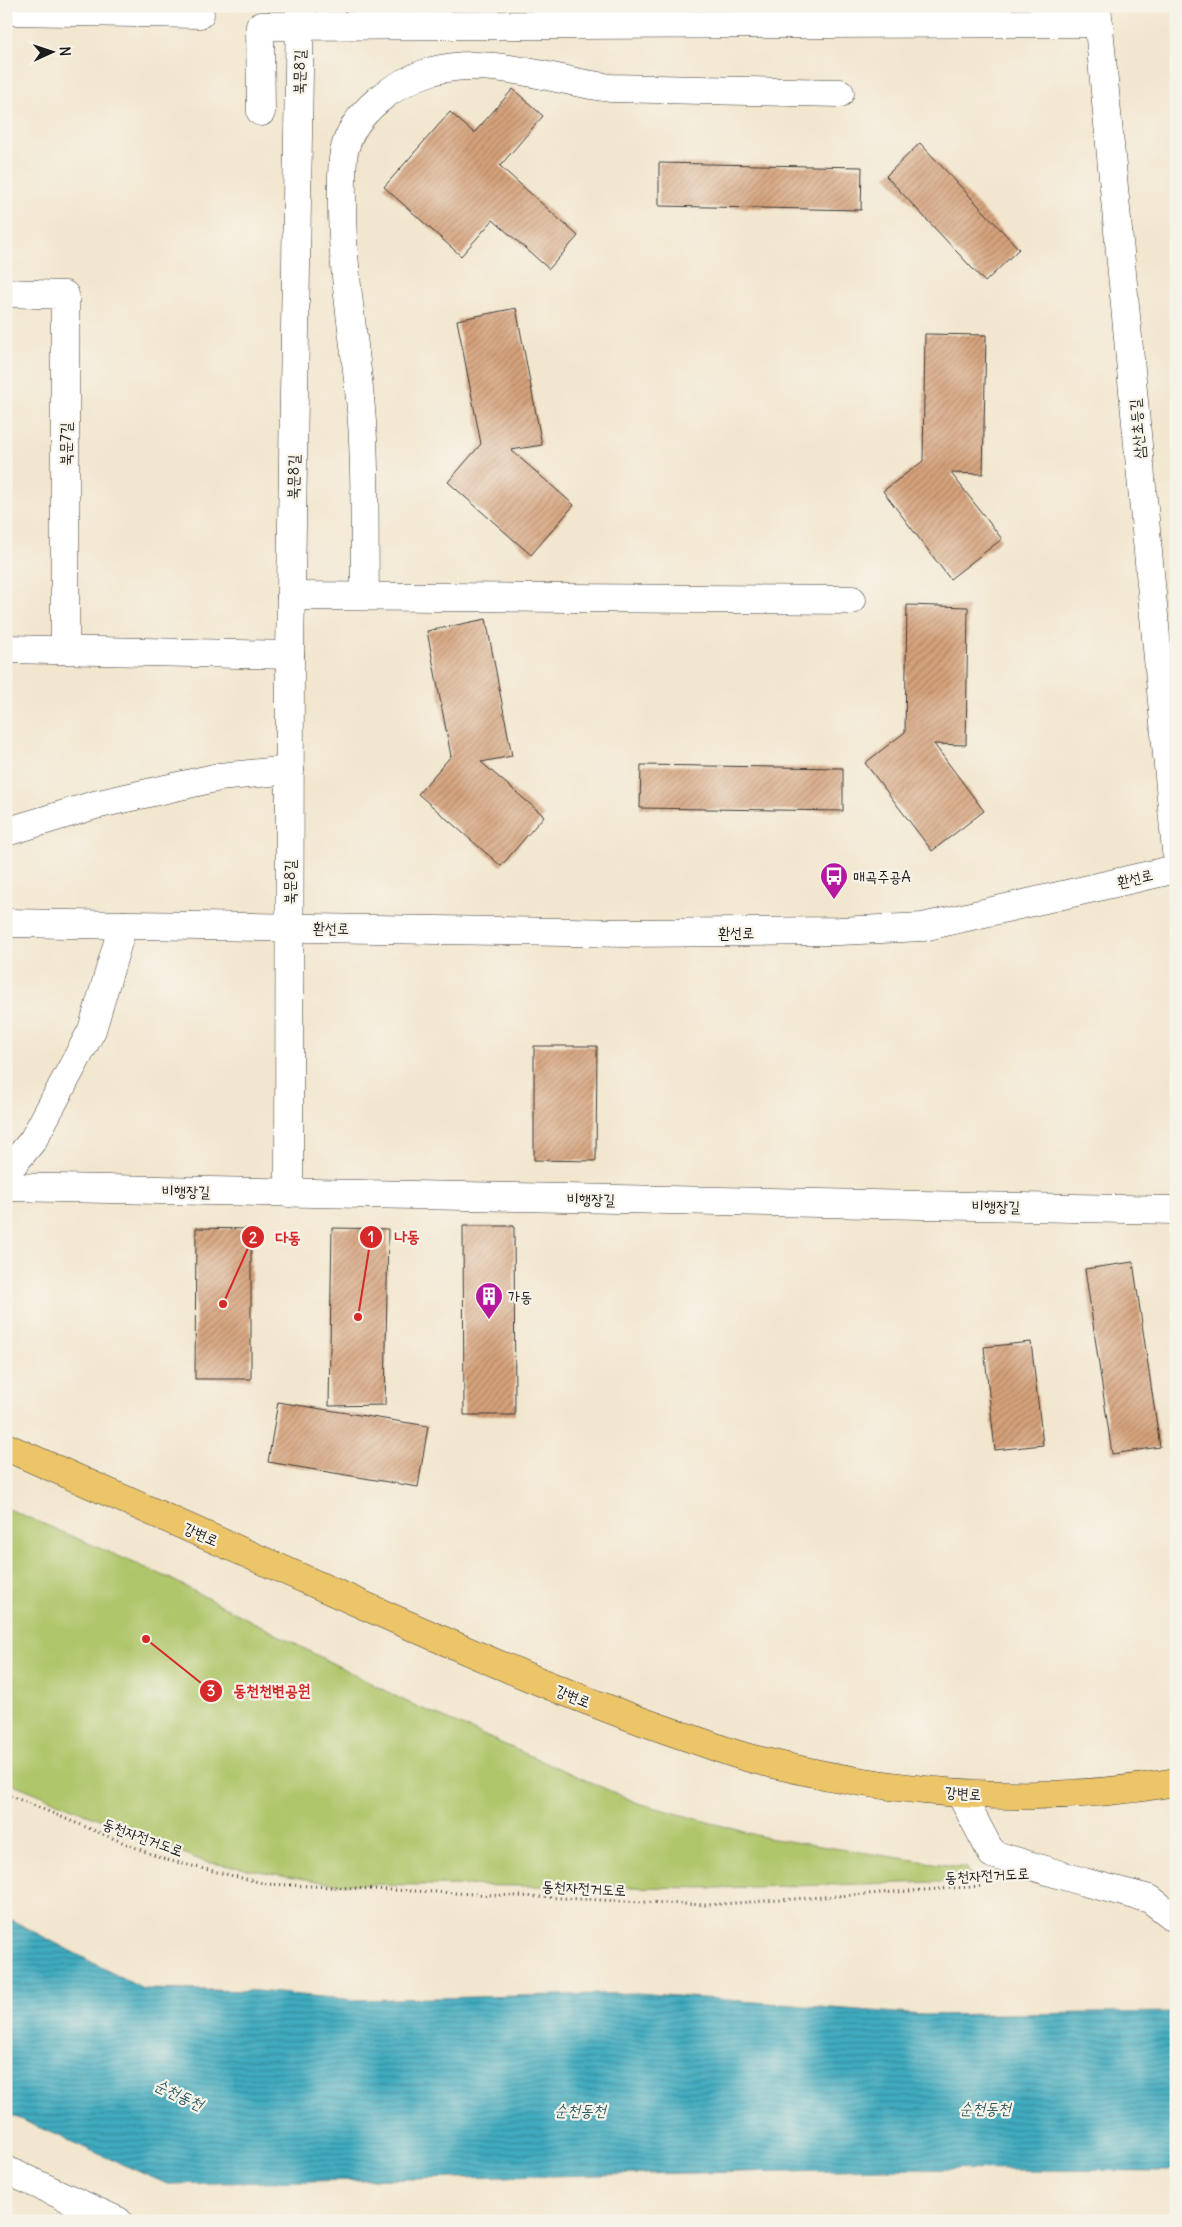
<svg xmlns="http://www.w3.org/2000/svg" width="1182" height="2227" font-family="Delius,'Poor Story',sans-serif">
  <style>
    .green { fill: #afc66a; stroke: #667143 }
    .water { fill: url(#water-rules); stroke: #2e646e }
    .building { fill: url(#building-hatch) }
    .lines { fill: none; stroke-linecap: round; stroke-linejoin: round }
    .minor-casing { stroke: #3c3a37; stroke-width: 29 }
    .major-casing { stroke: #3c3a37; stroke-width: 29 }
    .path { stroke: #3c3a37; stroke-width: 3; stroke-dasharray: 1 4; stroke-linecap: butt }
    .minor { stroke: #fff; stroke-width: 28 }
    .major { stroke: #edc569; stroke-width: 28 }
    .labels { text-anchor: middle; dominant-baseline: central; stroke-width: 4.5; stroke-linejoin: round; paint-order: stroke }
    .street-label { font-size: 15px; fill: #1c1c1c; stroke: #f7f3e8 }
    .poi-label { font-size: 15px; fill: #1c1c1c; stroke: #f7f3e8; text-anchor: start }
    .water-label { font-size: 16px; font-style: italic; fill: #2c5c65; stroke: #f7f3e8 }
    .leader { fill: none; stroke: #d62828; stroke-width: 2 }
    .callout-dot { fill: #d62828; stroke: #f7f3e8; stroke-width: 2 }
    .mark-label { font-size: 15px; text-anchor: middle; font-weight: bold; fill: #fff }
    .callout-label { font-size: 16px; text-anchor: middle; font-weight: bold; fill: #d62828; stroke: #f7f3e8; stroke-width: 4.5; stroke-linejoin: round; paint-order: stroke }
  </style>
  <defs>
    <pattern id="water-rules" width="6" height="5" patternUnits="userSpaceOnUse" patternTransform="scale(1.25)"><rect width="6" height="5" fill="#40abbf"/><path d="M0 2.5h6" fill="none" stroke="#358a9a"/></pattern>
    <pattern id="building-hatch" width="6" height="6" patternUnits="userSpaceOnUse" patternTransform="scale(1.25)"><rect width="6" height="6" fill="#d5a27b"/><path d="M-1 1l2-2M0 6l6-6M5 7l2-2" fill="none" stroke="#ac8364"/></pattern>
  </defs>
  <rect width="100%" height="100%" fill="#f7f3e8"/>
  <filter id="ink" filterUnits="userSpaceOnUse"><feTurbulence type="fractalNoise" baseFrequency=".02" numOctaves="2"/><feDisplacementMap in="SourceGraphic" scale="10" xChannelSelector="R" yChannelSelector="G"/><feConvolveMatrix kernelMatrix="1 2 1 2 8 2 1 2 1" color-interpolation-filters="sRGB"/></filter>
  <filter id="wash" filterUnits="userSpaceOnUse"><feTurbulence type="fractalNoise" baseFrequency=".0096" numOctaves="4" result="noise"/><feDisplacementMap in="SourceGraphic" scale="20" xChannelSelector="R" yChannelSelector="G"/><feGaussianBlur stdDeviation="1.12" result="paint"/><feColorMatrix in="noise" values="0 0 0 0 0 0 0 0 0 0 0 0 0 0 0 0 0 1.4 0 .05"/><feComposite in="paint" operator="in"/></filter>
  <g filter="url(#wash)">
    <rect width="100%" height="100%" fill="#f2e6ce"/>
    <polygon class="green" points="6,1508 167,1577 405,1701 638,1803 767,1838 967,1868 975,1881 715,1888 335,1884 205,1862 6,1781"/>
    <polygon class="water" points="6,1917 143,1989 256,1991 356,2000 637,1993 923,2015 1176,2012 1176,2171 881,2169 167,2184 6,2113"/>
    <g id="blocks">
      <g class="building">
        <polygon points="513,89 543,116 500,166 578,236 549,269 493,220 461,256 384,187 450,112 474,133"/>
        <polygon points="920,143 1019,249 985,282 886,176"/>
        <polygon points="659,163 862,167 861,210 659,206"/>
        <polygon points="516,308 542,445 511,450 574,505 531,555 448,482 481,444 457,320"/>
        <polygon points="925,334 986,335 983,474 951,473 1002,539 950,579 883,491 923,461"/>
        <polygon points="907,605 968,607 966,745 934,744 984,811 932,851 865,763 905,732"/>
        <polygon points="486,619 512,756 481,762 544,816 501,866 418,794 451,756 427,631"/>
        <polygon points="641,765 843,768 843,811 640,808"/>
        <polygon points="534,1046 597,1046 596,1161 534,1160"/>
        <polygon points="463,1226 514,1226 515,1415 464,1415"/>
        <polygon points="196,1228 251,1229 251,1379 195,1379"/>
        <polygon points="332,1228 388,1229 385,1405 329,1406"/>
        <polygon points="1133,1262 1160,1447 1112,1454 1085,1269"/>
        <polygon points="1031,1342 1043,1445 995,1450 984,1347"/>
        <polygon points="278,1402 428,1426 418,1487 268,1462"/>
      </g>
    </g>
  </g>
  <g filter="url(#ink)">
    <use href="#blocks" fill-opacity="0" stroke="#3c3a37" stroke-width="1"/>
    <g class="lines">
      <g class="minor-casing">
        <g id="minor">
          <polyline points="1097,6 1176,851"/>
          <polyline points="6,11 200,14"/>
          <polyline points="261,112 260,26 1099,23"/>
          <polyline points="6,293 65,295 65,650"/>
          <polyline points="291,596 852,600"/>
          <path d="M365,596C364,538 366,480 362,422C357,350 342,277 342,205C342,188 341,168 344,152C352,112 396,82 432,71C489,55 554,81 611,88L840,93"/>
          <polyline points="6,649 290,655"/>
          <polyline points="6,832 95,805 219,777 290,770"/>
          <polyline points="6,923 629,933 839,931 923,927 1176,869"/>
          <polyline points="6,1173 33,1140 92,1030 123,925"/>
          <polyline points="6,1187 1176,1210"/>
          <polyline points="289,1193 290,655 300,6"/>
          <polyline points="961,1795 992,1854 1084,1882 1150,1899 1176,1919"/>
          <polyline points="6,2170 118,2221"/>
        </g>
      </g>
      <g class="major-casing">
        <path id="major" d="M6,1447C131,1503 256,1558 381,1613C480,1657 578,1700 681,1735C706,1743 731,1754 757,1760C895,1795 1036,1807 1176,1782"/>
      </g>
      <polyline class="path" points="6,1794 163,1859 267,1884 706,1905 983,1886"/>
      <use href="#minor" class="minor"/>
      <use href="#major" class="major"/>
    </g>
  </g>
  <defs>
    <g id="bus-pin" transform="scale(1.4375)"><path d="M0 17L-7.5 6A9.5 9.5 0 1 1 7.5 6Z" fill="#b5179e" stroke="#f7f3e8"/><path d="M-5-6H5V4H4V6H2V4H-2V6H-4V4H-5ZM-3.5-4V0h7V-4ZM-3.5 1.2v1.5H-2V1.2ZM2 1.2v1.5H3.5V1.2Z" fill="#fff"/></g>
    <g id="building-pin" transform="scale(1.4375)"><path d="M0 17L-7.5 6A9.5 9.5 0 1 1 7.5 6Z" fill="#b5179e" stroke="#f7f3e8"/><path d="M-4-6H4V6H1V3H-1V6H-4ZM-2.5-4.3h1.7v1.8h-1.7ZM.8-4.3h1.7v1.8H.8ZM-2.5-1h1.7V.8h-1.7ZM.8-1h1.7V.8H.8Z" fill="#fff"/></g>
  </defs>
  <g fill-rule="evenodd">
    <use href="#bus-pin" x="834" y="876"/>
    <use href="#building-pin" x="489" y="1296"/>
  </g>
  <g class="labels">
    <g class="street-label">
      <text transform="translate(299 72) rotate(-89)">북문8길</text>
      <text transform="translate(1137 429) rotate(-95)">삼산초등길</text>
      <text transform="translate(65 444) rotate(-90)">북문7길</text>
      <text transform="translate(293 477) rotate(-89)">북문8길</text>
      <text transform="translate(1135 878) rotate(-13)">환선로</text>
      <text transform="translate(289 882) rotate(-90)">북문8길</text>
      <text transform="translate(331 928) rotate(1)">환선로</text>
      <text x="736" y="932">환선로</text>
      <text transform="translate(186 1191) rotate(1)">비행장길</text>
      <text transform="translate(591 1199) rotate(1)">비행장길</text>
      <text transform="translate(996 1206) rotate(1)">비행장길</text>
      <text transform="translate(201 1534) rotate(24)">강변로</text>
      <text transform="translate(573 1696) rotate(22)">강변로</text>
      <text transform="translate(963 1793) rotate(4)">강변로</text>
      <text transform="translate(143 1837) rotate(20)">동천자전거도로</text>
      <text transform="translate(987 1875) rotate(-3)">동천자전거도로</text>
      <text transform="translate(584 1888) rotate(3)">동천자전거도로</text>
    </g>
    <g class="poi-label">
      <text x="853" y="876">매곡주공A</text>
      <text x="508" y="1296">가동</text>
    </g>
    <g class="water-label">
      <text transform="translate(179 2094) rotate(25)">순천동천</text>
      <text x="985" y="2108">순천동천</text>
      <text x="580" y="2110">순천동천</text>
    </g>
  </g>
  <path class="leader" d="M358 1317L371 1237M223 1304L253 1237M146 1639L211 1691"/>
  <g class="callout-dot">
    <circle cx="358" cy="1317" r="5"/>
    <circle cx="223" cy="1304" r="5"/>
    <circle cx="146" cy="1639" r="5"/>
    <circle cx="371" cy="1237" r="12"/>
    <circle cx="253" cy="1237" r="12"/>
    <circle cx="211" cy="1691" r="12"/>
  </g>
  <g class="mark-label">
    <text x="371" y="1242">1</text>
    <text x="253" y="1243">2</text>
    <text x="211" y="1696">3</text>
  </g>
  <g class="callout-label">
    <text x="407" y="1242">나동</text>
    <text x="288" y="1243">다동</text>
    <text x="272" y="1696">동천천변공원</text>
  </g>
  <rect width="1182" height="2227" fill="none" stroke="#f7f3e8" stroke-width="25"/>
  <g transform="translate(52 52) rotate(87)" stroke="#f7f3e8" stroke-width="4" paint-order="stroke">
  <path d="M0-4L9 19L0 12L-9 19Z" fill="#1c1c1c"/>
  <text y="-8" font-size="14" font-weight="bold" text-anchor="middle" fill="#1c1c1c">N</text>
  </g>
</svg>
